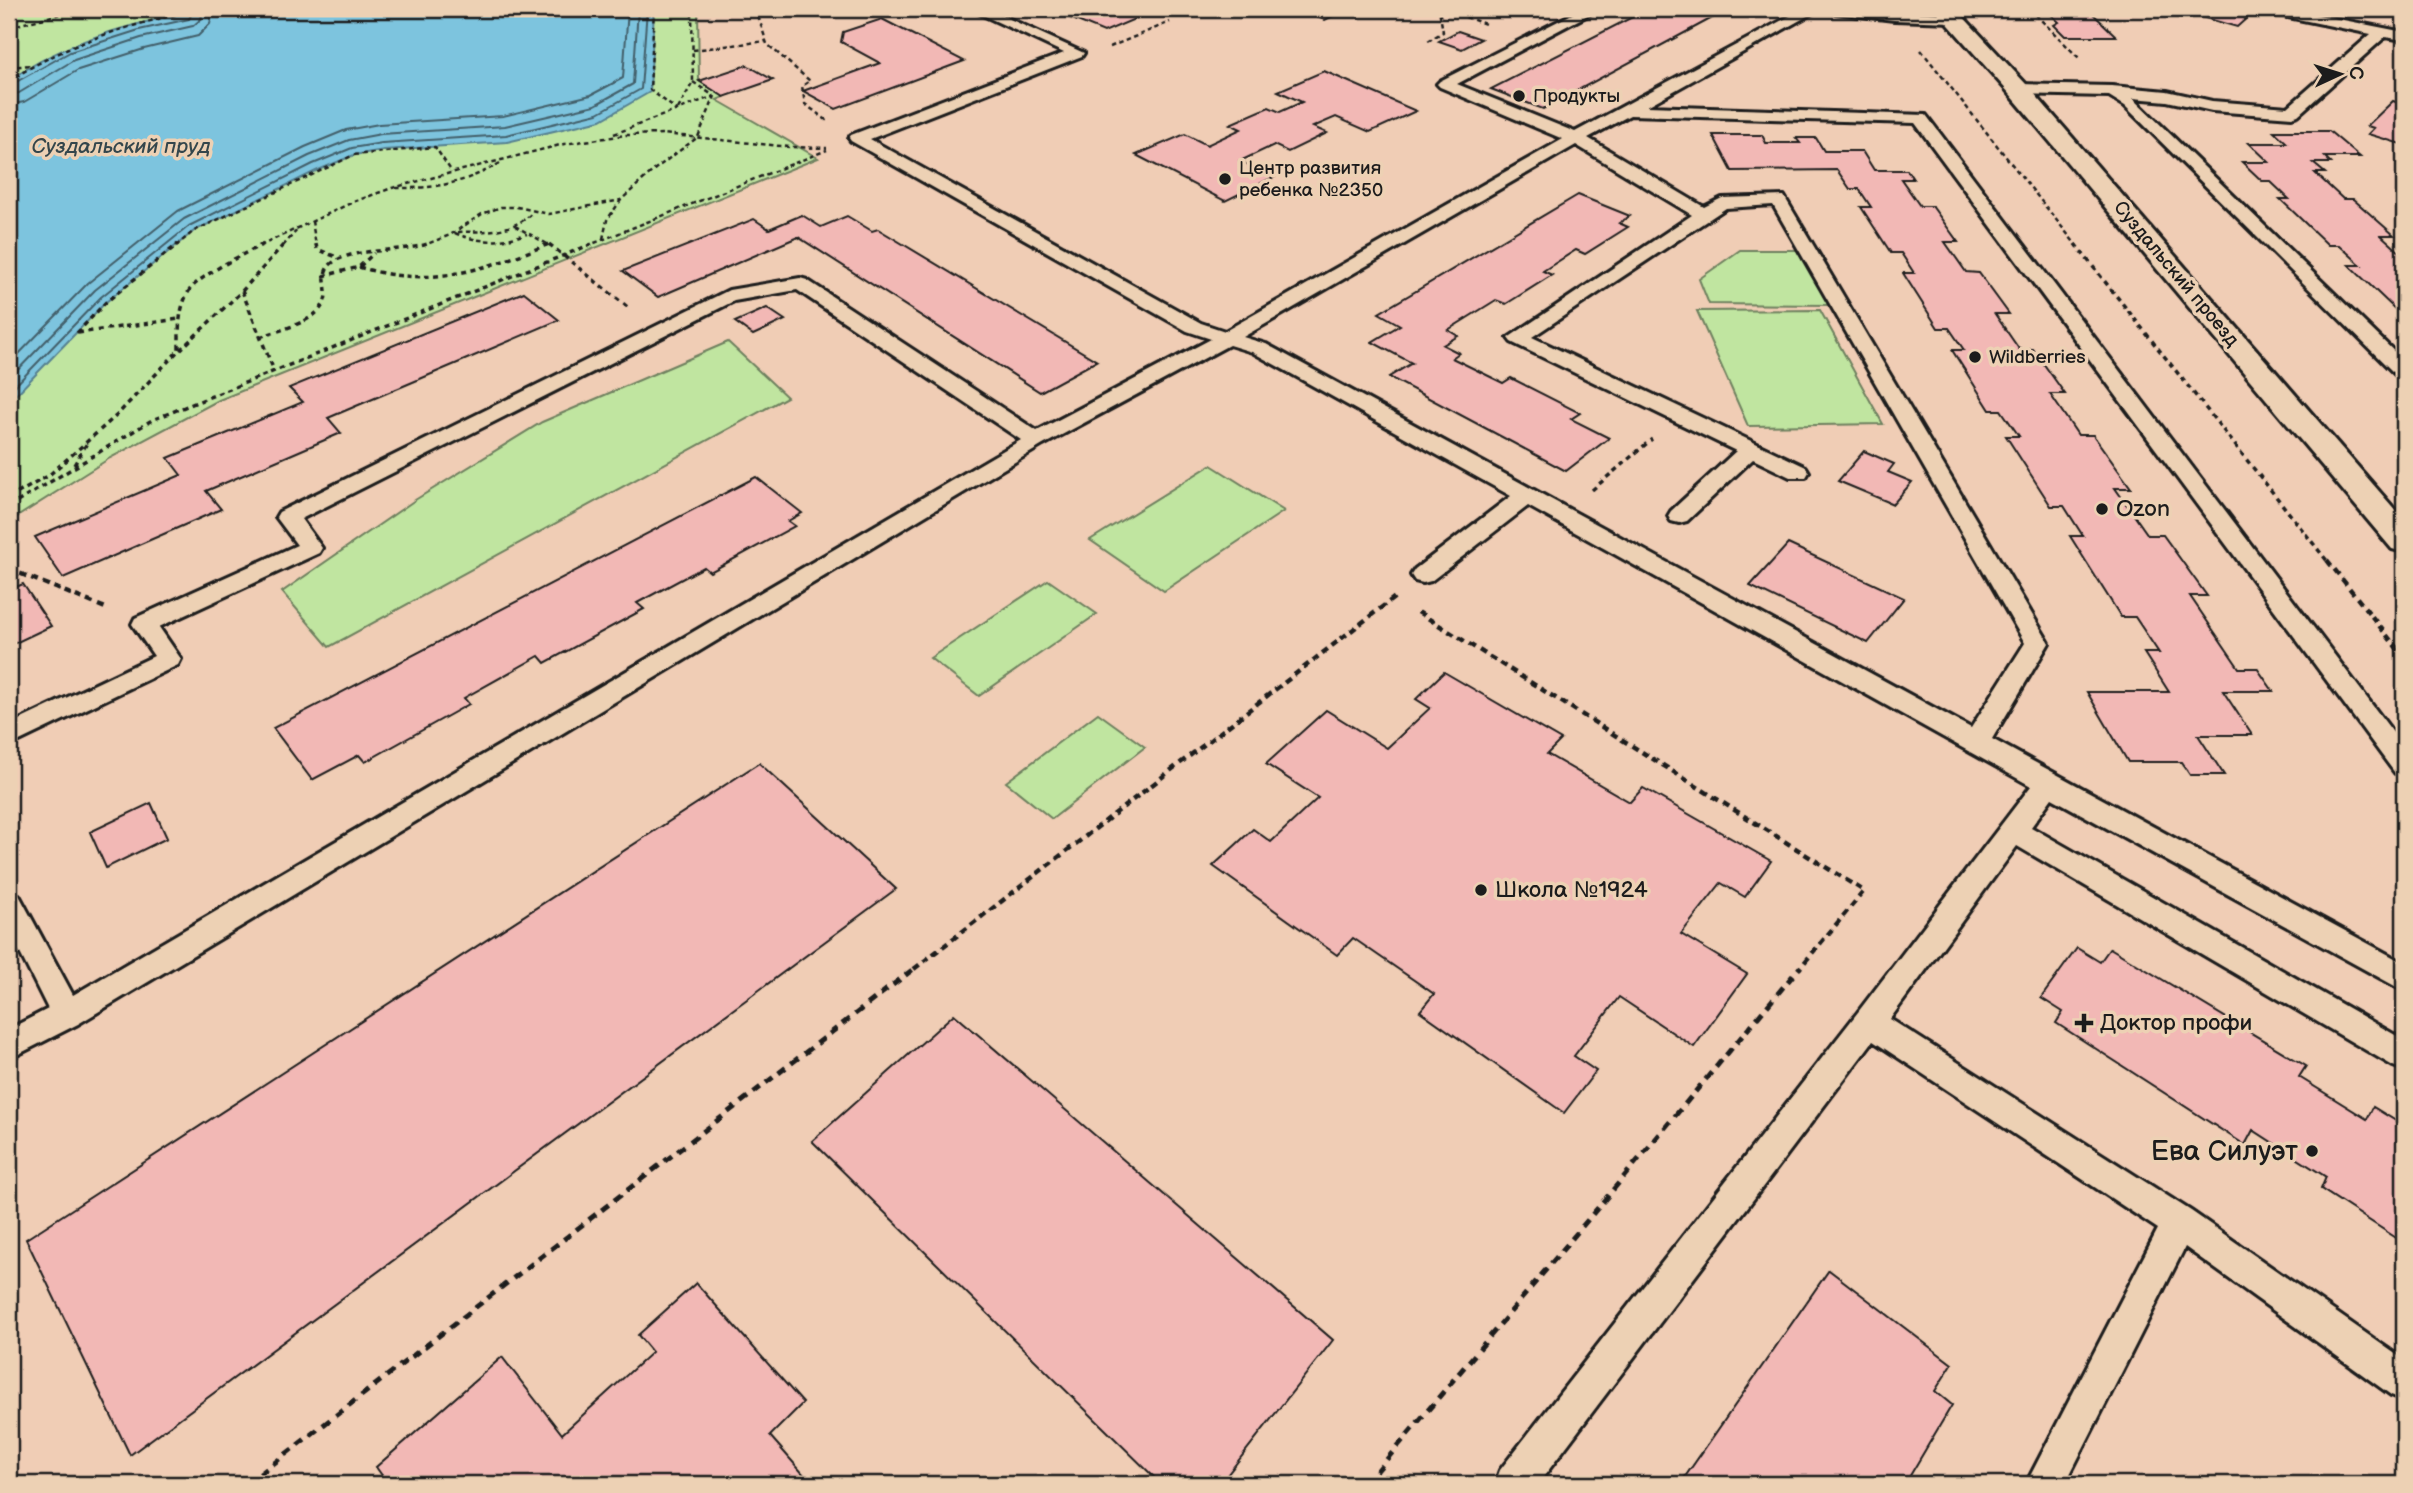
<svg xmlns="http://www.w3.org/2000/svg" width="2413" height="1493" font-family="'Balsamiq Sans',sans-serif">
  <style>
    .green { fill: #c0e5a0; stroke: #6e805e; stroke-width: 2 }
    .water { fill: #7dc4de; stroke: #568190; stroke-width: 2 }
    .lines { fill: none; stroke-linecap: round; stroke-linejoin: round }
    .shore { stroke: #435f6a; stroke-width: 2 }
    .building { fill: #f2b8b5; stroke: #1c1c1c; stroke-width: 2 }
    .lane-casing { stroke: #1c1c1c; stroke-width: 6 }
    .street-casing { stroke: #1c1c1c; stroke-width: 6 }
    .path-far3 { stroke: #1c1c1c; stroke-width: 2.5; stroke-dasharray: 4.5 3.5; stroke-linecap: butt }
    .path-far2 { stroke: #1c1c1c; stroke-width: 3.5; stroke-dasharray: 5 4.5; stroke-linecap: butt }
    .path-far1 { stroke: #1c1c1c; stroke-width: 4.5; stroke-dasharray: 7 5; stroke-linecap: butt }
    .path { stroke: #1c1c1c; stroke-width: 5; stroke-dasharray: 9 7; stroke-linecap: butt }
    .lane { fill: #edd1b4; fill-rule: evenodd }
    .street { fill: #edd1b4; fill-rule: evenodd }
    .poi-dot { fill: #1c1c1c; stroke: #edd1b4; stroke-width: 2.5 }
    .labels { text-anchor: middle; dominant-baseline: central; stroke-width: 7; stroke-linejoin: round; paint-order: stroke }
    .far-poi-label { font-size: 19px; fill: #1c1c1c; stroke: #edd1b4; text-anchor: start }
    .far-street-label { font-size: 19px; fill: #1c1c1c; stroke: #edd1b4 }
    .far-water-label { font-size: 21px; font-style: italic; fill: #34464c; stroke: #edd1b4 }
    .poi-label { font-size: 23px; fill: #1c1c1c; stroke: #edd1b4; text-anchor: start }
    .near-poi-label { font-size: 28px; fill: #1c1c1c; stroke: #edd1b4; text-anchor: end }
  </style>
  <rect width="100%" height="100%" fill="#f0cdb5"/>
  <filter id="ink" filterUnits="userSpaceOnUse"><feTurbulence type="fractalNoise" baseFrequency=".0143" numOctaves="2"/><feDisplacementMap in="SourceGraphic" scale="14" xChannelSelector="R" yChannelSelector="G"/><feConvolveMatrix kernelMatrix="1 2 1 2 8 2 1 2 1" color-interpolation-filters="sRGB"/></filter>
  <g filter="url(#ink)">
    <g class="green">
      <polygon points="9,9 698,9 699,81 724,97 717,100 818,158 219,400 110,458 9,522"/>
      <polygon points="1740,250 1802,250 1831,305 1709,304 1699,279"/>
      <polygon points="1820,310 1883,424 1748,426 1697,311"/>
      <polygon points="728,342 787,397 329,647 282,592 415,500 542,422"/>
      <polygon points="1211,465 1284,511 1164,591 1090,540"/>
      <polygon points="1048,580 1097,614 979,696 930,658"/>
      <polygon points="1098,713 1145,747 1052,819 1006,782"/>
    </g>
    <path class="water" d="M201,9H654L650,92L601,120L507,142L384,150L354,155L316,171L194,231L106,302L9,402V81C66,39 133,24 201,9Z"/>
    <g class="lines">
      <g class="shore">
        <polyline points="9,86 70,52 139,30 189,19 194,9"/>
        <polyline points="9,95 19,93 74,60 141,38 193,26 201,19 203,9"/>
        <polyline points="9,105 24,102 78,70 144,49 198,36 210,24 213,9"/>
        <polyline points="9,364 88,283 178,211 305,147 346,130 379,124 503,116 591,95 623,78 628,9"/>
        <polyline points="9,379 95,290 184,219 309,156 349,140 381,134 505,126 595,105 633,84 638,9"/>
        <polyline points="9,392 101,297 189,226 313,164 352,148 382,143 506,135 598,113 641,89 647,9"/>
      </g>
    </g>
    <g class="building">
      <polygon points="1048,9 1139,9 1149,13 1104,32"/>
      <polygon points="1292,9 1347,9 1325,20"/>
      <polygon points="1648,9 1729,9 1543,109 1491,89"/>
      <polygon points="2045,9 2088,9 2116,36 2065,36 2054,25 2059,22"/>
      <polygon points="2206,9 2216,9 2247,18 2237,27 2198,16"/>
      <polygon points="882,19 964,61 836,109 803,91 880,63 841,42 843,32"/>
      <polygon points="1458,31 1481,39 1462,49 1439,41"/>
      <polygon points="747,65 773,80 724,97 699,81"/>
      <polygon points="1324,71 1416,111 1370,132 1336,117 1313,127 1327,133 1288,152 1274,145 1240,161 1274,177 1225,201 1136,155 1185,134 1207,145 1241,129 1230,124 1269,107 1280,112 1302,102 1278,91"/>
      <polygon points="2404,97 2404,145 2368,134 2374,128 2367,126 2393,101 2399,103"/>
      <polygon points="2274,131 2329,131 2360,157 2325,157 2331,163 2313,163 2325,173 2315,173 2343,199 2353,199 2394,235 2381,235 2404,256 2404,315 2401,315 2349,265 2361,265 2339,245 2328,245 2280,199 2289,199 2270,181 2262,181 2242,162 2269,162 2249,143 2287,143"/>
      <polygon points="1713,135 1762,135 1766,143 1800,143 1796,138 1816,138 1824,151 1862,151 1874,170 1907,170 1913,179 1901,179 1920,206 1932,206 1958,242 1945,242 1966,272 1979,273 2009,314 1995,314 2019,349 2033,349 2065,394 2050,394 2078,435 2093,435 2131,488 2115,488 2148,535 2163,535 2207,596 2190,596 2239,668 2257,668 2273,691 2223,691 2252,735 2198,735 2224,775 2190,775 2181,762 2128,762 2087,692 2169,692 2144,653 2159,653 2135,617 2121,617 2070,536 2083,536 2064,506 2051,506 2006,436 2019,436 2001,410 1990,410 1952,350 1964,350 1949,328 1938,328 1903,273 1914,273 1901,253 1891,253 1861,207 1871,207 1859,189 1850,189 1837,170 1732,171"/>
      <polygon points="1578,195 1630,216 1619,223 1628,227 1585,254 1576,250 1543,271 1552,275 1506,304 1496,300 1448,330 1458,336 1443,345 1459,353 1452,358 1503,383 1511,378 1580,413 1571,419 1609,438 1566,471 1389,377 1412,363 1372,342 1400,325 1379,313"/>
      <polygon points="802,215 821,227 847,216 872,231 878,229 1097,361 1040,392 798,237 658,297 623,271 754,219 769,229"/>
      <polygon points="524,292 559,320 328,418 341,433 206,491 221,509 63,578 35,537 181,475 168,458 303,402 289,388"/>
      <polygon points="767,308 785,320 753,335 735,322"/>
      <polygon points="1864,451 1894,464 1888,472 1912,482 1893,504 1838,481"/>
      <polygon points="756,477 802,513 788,521 795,526 710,572 704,567 637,603 644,609 545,663 539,656 464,698 469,704 365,762 359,755 312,780 273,728"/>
      <polygon points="1788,544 1904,598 1868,643 1750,586"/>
      <polygon points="23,584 51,626 9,646 9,590"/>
      <polygon points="1444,672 1561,740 1547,754 1630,802 1643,788 1771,861 1745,897 1721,883 1681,934 1747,974 1694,1047 1619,997 1574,1056 1596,1071 1564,1113 1420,1011 1434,994 1353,938 1337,955 1213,866 1253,829 1271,842 1318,798 1266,764 1326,710 1387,748 1430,708 1416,699"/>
      <polygon points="759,763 896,889 130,1455 26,1239"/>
      <polygon points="151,803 167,838 106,868 90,832"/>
      <polygon points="2077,948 2100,962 2110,948 2306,1066 2299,1077 2367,1119 2373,1107 2404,1126 2404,1243 2321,1189 2326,1177 2253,1130 2245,1145 2056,1023 2063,1012 2041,998"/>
      <polygon points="954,1014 1333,1340 1220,1484 1161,1484 812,1141"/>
      <polygon points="1829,1270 1952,1364 1935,1391 1952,1405 1905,1484 1680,1484"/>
      <polygon points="696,1283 803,1403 770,1436 812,1484 388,1484 376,1467 502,1357 562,1434 652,1352 638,1335"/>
    </g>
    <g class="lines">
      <g class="lane-casing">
        <g id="lane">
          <path d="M970,9H988L1084,53L1082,56L870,139L1201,323L1225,331L1563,139L1440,87L1437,84L1440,81L1582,9H1599L1457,84L1575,132L1803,9H1820L1647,106L1926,115L2404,747V776L2395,773L1915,123L1630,115L1588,138L1704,207L1722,198L1784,196L2049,643L1992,739L2404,963V991L2052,798L2031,827L2404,1040V1070L2393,1066L2017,846L1890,1019L2191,1211L2404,1360V1400L2391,1395L2185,1247L2065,1484H2026L2158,1229L1873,1041L1538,1484H1495L1500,1470L1858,1012L2031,786L1528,506L1431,581L1423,583L1415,581L1411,575L1415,569L1511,496L1252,352L1229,345L1043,445L78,1024L9,1059V1029L48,1009L9,931V891L19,895L73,995L1021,440L797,290L734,301L301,519L322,548L319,553L159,627L181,659L178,665L9,746V725L154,656L132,624L135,618L297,545L276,517L279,512L729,290L800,278L807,280L1037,431L1211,339L1187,331L851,141L849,138L851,135L1064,53ZM1576,145L1692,215L1508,338L1511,342L1736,451L1671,511L1668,516L1671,521L1679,523L1687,521L1753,459L1790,477H1806L1809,472L1806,467L1532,337L1726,208L1773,205L2025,643L1971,728L1266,344L1243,337Z"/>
          <polygon points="1192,9 1208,9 1201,13"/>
          <polygon points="1828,9 1953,14 1960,18 1953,22 1894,20 1835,13"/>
          <polygon points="2261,9 2288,9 2404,32 2404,40 2385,37 2298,115 2292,117 2212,111 2167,101 2133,98 2404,361 2404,378 2397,376 2125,106 2109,96 2018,94 2010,89 2018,84 2112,86 2167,91 2212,101 2288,107 2371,34 2268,13"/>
        </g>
      </g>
      <g class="street-casing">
        <polygon id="street" points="1935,9 1956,9 2026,84 2404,520 2404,552 2392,549 2010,94"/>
      </g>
      <g class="path-far3">
        <polyline points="654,9 650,90 677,110"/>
        <polyline points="756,9 767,44 810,81 802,86 805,104 829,122"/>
        <polyline points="1443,9 1488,25"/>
        <polyline points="2030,9 2079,58"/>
        <polyline points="9,27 80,9"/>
        <polyline points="1428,41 1443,32 1439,9"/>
        <polyline points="1110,47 1170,22"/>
        <polyline points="693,50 766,41"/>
        <polyline points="1921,50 2077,246"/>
        <polyline points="9,67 32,65"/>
        <path d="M9,81C68,42 132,24 201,9"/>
        <polyline points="693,82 714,96"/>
        <polyline points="678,109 693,82 692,9"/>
        <polyline points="614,134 714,96"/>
        <path d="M396,188C435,189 466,183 500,163"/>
        <polyline points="312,221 316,246"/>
        <polyline points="515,226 551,246"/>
        <path d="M458,232C484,231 512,233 532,213"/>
        <path d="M455,233C480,244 501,242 527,234"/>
        <polyline points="603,239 607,220 621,200 655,169 698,137 715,96"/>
        <polyline points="176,246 194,231 354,155 435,147 452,172"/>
        <polyline points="260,246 353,202 392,188 564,144 626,135 663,134 790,147 827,148"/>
        <polyline points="283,246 299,228"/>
        <polyline points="422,246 450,235 482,214 501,207 517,207 549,214 621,200"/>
        <polyline points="544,246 549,244"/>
        <polyline points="587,246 827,150"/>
      </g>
      <g class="path-far2">
        <polyline points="316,244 317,249 339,258"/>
        <polyline points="549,244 630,309"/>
        <polyline points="2075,244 2328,562"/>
        <path d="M359,267C430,289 482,270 549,244"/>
        <polyline points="323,276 359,267 374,253"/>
        <polyline points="242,291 274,371"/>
        <polyline points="77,333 106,302 178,244"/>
        <polyline points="78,333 179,319"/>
        <path d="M260,337C279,330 319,322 325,300C329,288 319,274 331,264C351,247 399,253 427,244"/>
        <polyline points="180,350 242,291 284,244"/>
        <polyline points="74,465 87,443"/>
        <polyline points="1592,490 1652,439"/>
        <path d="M9,498L48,476L117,415L179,350C179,330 178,309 189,291C198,276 247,252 264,244"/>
        <polyline points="9,507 152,420 592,244"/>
      </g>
      <g class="path-far1">
        <polyline points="2327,560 2404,657"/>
        <polyline points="9,569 108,609"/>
        <polyline points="1418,612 1864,891 1799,969"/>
        <polyline points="914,969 1395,597"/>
      </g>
      <g class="path">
        <polyline points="247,1484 916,967"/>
        <polyline points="1366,1484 1800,967"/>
      </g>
      <use href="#lane" class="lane"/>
      <use href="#street" class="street"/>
    </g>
  </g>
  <g class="poi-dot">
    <circle cx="1519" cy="96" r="7"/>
    <circle cx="1225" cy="179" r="7"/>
    <circle cx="1975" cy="357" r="7"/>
    <circle cx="2102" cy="509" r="7"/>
    <circle cx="1481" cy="890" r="7"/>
    <path d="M2080.5 1012.5h7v7h7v7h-7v7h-7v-7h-7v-7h7z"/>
    <circle cx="2312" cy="1151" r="7"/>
  </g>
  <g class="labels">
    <g class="far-poi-label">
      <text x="1533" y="96">Продукты</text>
      <text x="1239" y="168">Центр развития<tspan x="1239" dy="22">ребенка №2350</tspan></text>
      <text x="1989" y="357">Wildberries</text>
    </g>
    <g class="far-street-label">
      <text transform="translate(2176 274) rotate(50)">Суздальский проезд</text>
    </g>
    <g class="far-water-label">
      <text x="121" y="146">Суздальский пруд</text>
    </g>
    <g class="poi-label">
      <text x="2116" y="509">Ozon</text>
      <text x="1495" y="890">Школа №1924</text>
      <text x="2100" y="1023">Доктор профи</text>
    </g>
    <g class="near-poi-label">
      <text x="2298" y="1151">Ева Силуэт</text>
    </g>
  </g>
  <rect width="2413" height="1493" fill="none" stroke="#edd1b4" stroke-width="35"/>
  <rect x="18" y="18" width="2378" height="1458" fill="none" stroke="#1c1c1c" stroke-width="2.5" filter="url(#ink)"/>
  <g transform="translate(2340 74) rotate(86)" stroke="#edd1b4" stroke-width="5" paint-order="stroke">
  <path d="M0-5L12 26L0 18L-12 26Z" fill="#1c1c1c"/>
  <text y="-10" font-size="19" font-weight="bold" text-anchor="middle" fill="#1c1c1c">С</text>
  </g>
</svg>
